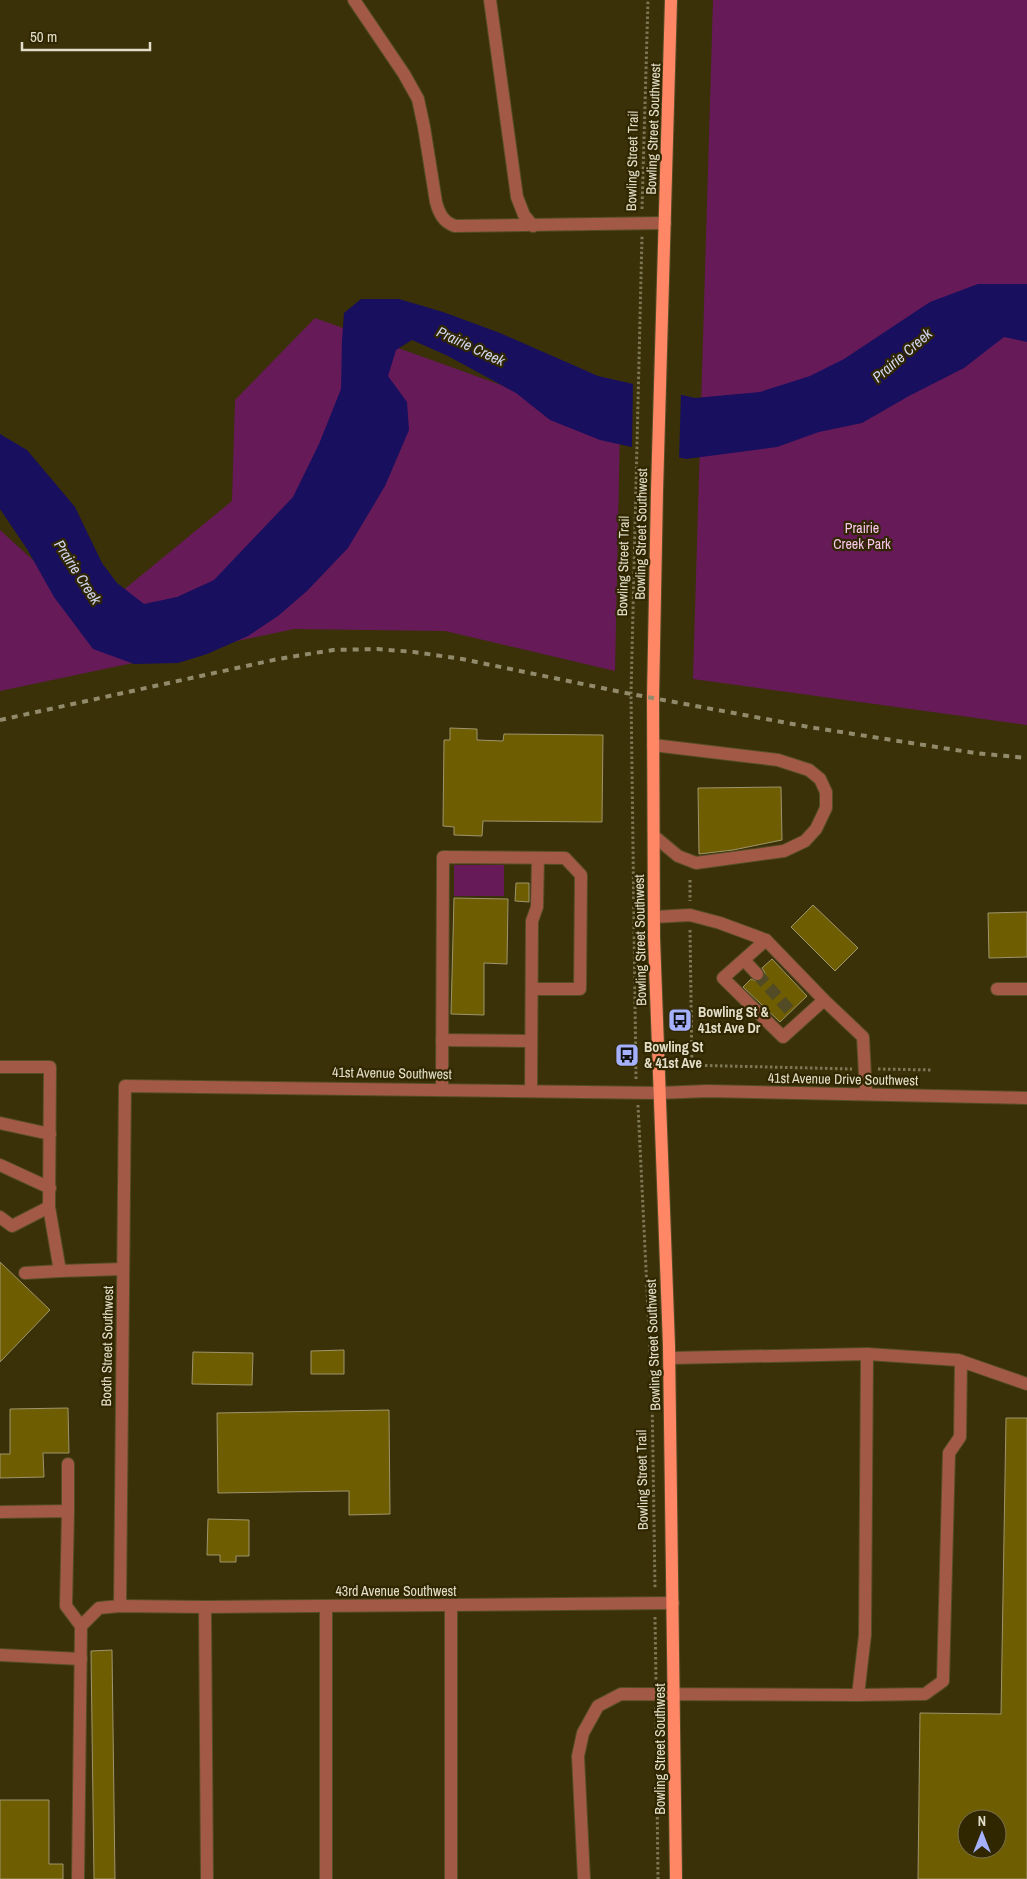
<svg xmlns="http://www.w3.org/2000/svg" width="1027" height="1879" font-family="'Archivo Narrow',sans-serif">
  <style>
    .green { fill: #661b58 }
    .water { fill: #180f5f }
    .pier { fill: #3a3108 }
    .building { fill: #6f5d01; stroke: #9f956c; fill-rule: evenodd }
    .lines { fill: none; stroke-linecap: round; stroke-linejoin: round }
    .minor-tunnel { stroke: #534b25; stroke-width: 12; stroke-dasharray: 12 6; stroke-linecap: butt }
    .minor-casing { stroke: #554d27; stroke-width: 14 }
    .major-casing { stroke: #554d27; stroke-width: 14 }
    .path { stroke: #7e7756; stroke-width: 3; stroke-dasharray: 2.5 2.5; stroke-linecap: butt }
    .minor { stroke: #a25945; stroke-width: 12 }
    .major { stroke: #ff8766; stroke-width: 12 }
    .rail { stroke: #918a6b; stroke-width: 4; stroke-dasharray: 6 6; stroke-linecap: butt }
    .labels { text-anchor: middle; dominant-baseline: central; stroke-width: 4.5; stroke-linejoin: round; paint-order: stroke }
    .street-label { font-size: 14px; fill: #e3dec9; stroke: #302700 }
    .park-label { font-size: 14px; fill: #fbc6ec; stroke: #302700 }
    .poi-label { font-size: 14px; font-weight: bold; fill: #e3dec9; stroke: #302700; text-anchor: start }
    .water-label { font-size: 15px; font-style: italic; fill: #d0d6f2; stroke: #302700 }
  </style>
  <rect width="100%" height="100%" fill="#3a3108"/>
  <g class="green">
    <polygon points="713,0 1027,0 1027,725 693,679"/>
    <polygon points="315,318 620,428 615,671 445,631 294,629 0,691 0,530 93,615 232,501 235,400"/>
    <rect x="454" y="865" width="50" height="31"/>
  </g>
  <polygon class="water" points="978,284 1027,284 1027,342 1004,337 964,368 909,396 862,423 819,432 777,447 686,459 600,440 550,420 516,393 448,356 412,340 396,350 388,376 407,402 409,430 385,486 348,548 307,591 278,616 248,636 207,654 178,663 134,664 93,649 54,597 27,549 0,509 0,434 27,450 75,507 102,563 117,583 144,604 177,597 214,580 293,497 319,444 341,389 342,340 344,313 361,299 399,299 443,312 500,333 598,376 695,398 760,392 810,376 844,359 930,302"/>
  <polygon class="pier" points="633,381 681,392 679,460 632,449"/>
  <g class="building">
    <polygon points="450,728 477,729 477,740 503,741 504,734 603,735 602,822 483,821 482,836 454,835 454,827 443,826 444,740 450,740"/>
    <polygon points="781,787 782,840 733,850 699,854 698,788"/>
    <polygon points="516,883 529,883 529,902 515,901"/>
    <polygon points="454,898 508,899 507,964 484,963 484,1015 451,1014"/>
    <polygon points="813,905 858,948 835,971 791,927"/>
    <polygon points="1027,912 1027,957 989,958 988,913"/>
    <polygon points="772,959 807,996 780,1022 743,987 751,979 758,982 763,980 765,973 762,968"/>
    <polygon points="0,1262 50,1310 0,1362"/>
    <polygon points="344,1350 344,1374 311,1374 311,1351"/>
    <polygon points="193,1352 253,1353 252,1385 192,1384"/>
    <polygon points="68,1408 69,1453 43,1453 44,1477 0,1478 0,1454 10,1454 10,1409"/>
    <polygon points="389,1410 390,1514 349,1515 349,1491 218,1493 217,1413"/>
    <path d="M1006,1418H1027V1879H918L920,1713L1001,1714ZM967,1819H997V1849H967Z"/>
    <polygon points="208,1519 249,1520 249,1556 236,1556 236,1562 220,1562 220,1555 207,1555"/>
    <polygon points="112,1650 115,1879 94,1879 91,1651"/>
    <polygon points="0,1800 49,1800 49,1864 63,1864 63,1879 0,1879"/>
  </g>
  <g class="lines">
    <polyline class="minor-tunnel" points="757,974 791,1012"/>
    <g class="minor-casing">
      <g id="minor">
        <path d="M354,0L404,74L418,99L424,127L436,202C439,213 443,222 455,226L665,223"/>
        <polyline points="490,0 517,197 524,215 533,226"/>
        <polyline points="653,745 778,760 809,770 820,779 826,792 826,808 816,829 805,841 784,851 696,863 678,856 654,836"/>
        <polyline points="654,917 690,915 720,923 766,940 824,1000 863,1037 866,1094"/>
        <polyline points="766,940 723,978 783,1037 824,1000"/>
        <polyline points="744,960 757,974"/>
        <polyline points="997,989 1027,989"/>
        <polyline points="442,1040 531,1041"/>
        <polyline points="0,1067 50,1067 49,1207 12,1226 0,1217"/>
        <polyline points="442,1089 443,857 565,858 581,875 580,989 532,989"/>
        <polyline points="531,1091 532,921 537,907 538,858"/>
        <polyline points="0,1123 50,1134"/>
        <polyline points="0,1165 50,1188"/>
        <polyline points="49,1207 60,1271 123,1269"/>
        <polyline points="25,1273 60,1271"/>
        <polyline points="867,1354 958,1360 1027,1384"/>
        <polyline points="68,1511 68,1464"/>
        <polyline points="0,1512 68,1511 66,1606 81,1626"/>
        <polyline points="120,1606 125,1086 659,1093 707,1091 1027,1098"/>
        <polyline points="326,1606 326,1879"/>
        <polyline points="205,1607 207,1879"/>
        <polyline points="0,1655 81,1659"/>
        <polyline points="858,1695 925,1694 943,1681 949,1453 960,1437 961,1361"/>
        <polyline points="78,1879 81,1626 99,1608 120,1606 205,1607 673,1603"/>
        <polyline points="451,1879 451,1605"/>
        <polyline points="584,1879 578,1756 583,1733 598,1706 621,1694 858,1695 865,1635 867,1354 670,1358"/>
      </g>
    </g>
    <g class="major-casing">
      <polyline id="major" points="671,0 657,491 653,698 654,938 669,1346 676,1879"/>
    </g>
    <g class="path">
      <polyline points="642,209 648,0"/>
      <polyline points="690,880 690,901"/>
      <polyline points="690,930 692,1069"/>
      <polyline points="685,1065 852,1069"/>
      <polyline points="878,1069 933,1070"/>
      <polyline points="636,1079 631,694 642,236"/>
      <polyline points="638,1105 652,1392 655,1589"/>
      <polyline points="655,1617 656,1681"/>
      <polyline points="656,1707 658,1879"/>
    </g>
    <use href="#minor" class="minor"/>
    <use href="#major" class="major"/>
    <polyline class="rail" points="0,720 278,659 333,650 378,649 414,652 462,659 631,694 809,727 975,753 1027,758"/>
  </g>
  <defs>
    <g id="bus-square" transform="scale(1.25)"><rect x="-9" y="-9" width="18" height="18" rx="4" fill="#a5b1fc" stroke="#302700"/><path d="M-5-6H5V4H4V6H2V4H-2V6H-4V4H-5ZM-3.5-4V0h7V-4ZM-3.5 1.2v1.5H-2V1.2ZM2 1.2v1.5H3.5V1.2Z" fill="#111"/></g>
  </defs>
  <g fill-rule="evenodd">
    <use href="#bus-square" x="680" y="1020"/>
    <use href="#bus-square" x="627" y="1055"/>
  </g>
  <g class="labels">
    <g class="street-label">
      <text transform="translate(653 129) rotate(-88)">Bowling Street Southwest</text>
      <text transform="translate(632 161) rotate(-89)">Bowling Street Trail</text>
      <text transform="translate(641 534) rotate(-89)">Bowling Street Southwest</text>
      <text transform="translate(623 566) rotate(-89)">Bowling Street Trail</text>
      <text transform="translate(640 940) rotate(-91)">Bowling Street Southwest</text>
      <text transform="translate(392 1073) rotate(1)">41st Avenue Southwest</text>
      <text transform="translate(843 1079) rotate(1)">41st Avenue Drive Southwest</text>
      <text transform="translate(653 1345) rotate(-92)">Bowling Street Southwest</text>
      <text transform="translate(107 1346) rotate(-89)">Booth Street Southwest</text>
      <text transform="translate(642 1480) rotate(-91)">Bowling Street Trail</text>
      <text x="396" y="1591">43rd Avenue Southwest</text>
      <text transform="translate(660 1749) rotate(-90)">Bowling Street Southwest</text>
    </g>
    <g class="park-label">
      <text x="862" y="528">Prairie<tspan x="862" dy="16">Creek Park</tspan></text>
    </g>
    <g class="poi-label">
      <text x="698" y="1012">Bowling St &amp;<tspan x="698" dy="16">41st Ave Dr</tspan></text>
      <text x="644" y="1047">Bowling St<tspan x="644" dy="16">&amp; 41st Ave</tspan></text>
    </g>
    <g class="water-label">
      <text transform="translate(471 346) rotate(25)">Prairie Creek</text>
      <text transform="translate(902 355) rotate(-41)">Prairie Creek</text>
      <text transform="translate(78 572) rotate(57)">Prairie Creek</text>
    </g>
  </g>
  <g transform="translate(982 1834)"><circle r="24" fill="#302700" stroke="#787050"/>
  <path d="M0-4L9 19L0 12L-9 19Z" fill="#a5b1fc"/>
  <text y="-8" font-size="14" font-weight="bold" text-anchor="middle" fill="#e3dec9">N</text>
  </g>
  <path d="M22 42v8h128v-8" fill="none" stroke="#e3dec9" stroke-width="2.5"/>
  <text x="30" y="42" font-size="15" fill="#e3dec9" stroke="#302700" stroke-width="4" paint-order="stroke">50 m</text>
</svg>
